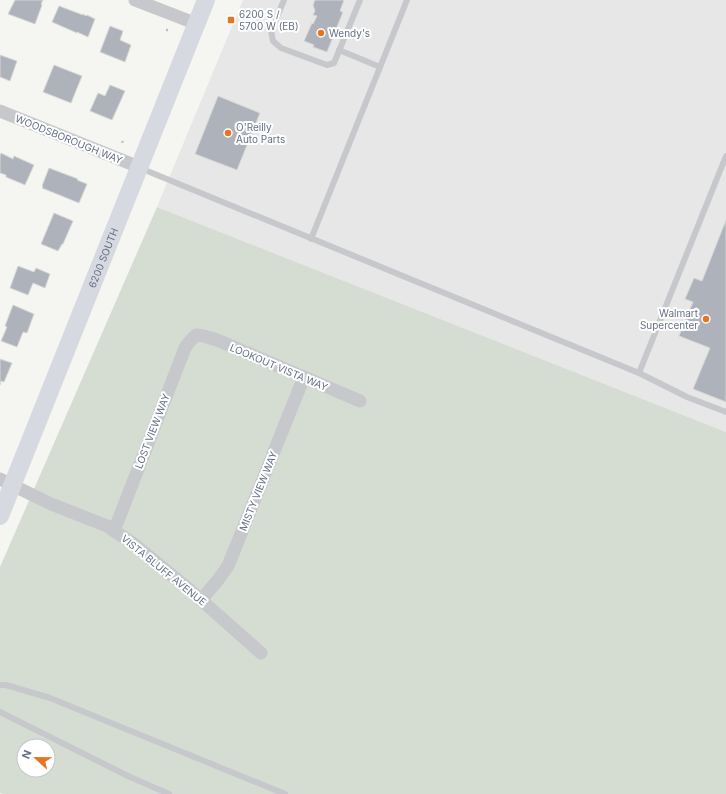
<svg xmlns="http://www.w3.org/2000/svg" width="726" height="794" font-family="Inter,sans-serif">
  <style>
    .built { fill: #e6e7e6 }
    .green { fill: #d5ddd3; fill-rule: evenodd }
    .building { fill: #aeb3bb; stroke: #d7d7d5 }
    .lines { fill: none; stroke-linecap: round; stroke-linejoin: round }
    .path { stroke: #bdbec1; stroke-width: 2.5; stroke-dasharray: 2 2; stroke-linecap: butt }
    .service { stroke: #c6c8cc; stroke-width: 6 }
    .minor { stroke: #c6c8cc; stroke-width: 13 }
    .secondary { stroke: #d6d9df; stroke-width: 18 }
    .poi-dot { fill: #e57423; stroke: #fff; stroke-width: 1.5 }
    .labels { text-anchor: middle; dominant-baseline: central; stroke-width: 4; stroke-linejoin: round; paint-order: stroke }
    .poi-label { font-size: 10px; fill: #657084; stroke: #fff; text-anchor: start }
    .street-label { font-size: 10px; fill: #657084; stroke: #fff }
  </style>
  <rect width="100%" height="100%" fill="#f5f6f2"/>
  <polygon class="built" points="243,0 726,0 726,432 157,207"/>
  <path class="green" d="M157,207L726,432V794H3L0,793V567ZM24,746H48V770H24Z"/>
  <g class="building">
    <polygon points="15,0 43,0 41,4 42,5 35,24 8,14"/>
    <polygon points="315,0 344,0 340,11 343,12 327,52 313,47 314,45 304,41 312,23 313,24 317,16 313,15 315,11 313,5"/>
    <polygon points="59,6 83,15 83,14 86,16 87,15 95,19 88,37 77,32 77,33 52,22"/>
    <polygon points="110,26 123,31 120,40 131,45 125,62 100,52"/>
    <polygon points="0,55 17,61 10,81 0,77"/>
    <polygon points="54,65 82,76 71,103 43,92"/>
    <polygon points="110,85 125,91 112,120 90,111 98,93 105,96"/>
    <polygon points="218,96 260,113 237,170 195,154"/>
    <polygon points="1,153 13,159 14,156 34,165 25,185 6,177 6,175 0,173 0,156"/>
    <polygon points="49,168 78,179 77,180 87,184 79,203 42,188 43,187 42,186"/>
    <polygon points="54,213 73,221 63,244 62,244 58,251 41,244"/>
    <polygon points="726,220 726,402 693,389 710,348 679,336 693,302 685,299 694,278 702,281"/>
    <polygon points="18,266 34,272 36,268 50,274 45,288 33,283 28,295 10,288"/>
    <polygon points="13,305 34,314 27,333 23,332 17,347 1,341 7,327 5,326"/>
    <polygon points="0,359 12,363 4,382 1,381 0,385"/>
  </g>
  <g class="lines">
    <g class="path">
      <polyline points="166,30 168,30"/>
      <polyline points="122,141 123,143"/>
    </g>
    <g class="service">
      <polyline points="284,0 271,31 273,41 281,48 327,65 334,63 360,0"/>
      <polyline points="339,50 380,67"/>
      <polyline points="140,168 639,373 687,397 726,412"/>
      <polyline points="311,239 407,0"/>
      <polyline points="639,373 726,156"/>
      <polyline points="0,685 6,685 50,698 285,794"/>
      <polyline points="0,712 128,776 169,794"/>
    </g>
    <g class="minor">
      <polyline points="135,0 197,24"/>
      <polyline points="0,111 139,167"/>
      <polyline points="0,479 51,504 107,526 134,544 191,591 261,653"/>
      <polyline points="114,531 185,348 190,341 196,335 204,336 217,340 360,401"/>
      <polyline points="201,600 218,580 228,566 304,377"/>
    </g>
    <path class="secondary" id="s1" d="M0,516L206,0"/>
  </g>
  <g class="poi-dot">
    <rect x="227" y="16" width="8" height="8" rx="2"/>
    <circle cx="321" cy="33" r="4"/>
    <circle cx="228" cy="133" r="4"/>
    <circle cx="706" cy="319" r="4"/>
  </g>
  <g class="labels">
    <g class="poi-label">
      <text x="239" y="14">6200 S /<tspan x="239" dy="12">5700 W (EB)</tspan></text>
      <text x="329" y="33">Wendy's</text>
      <text x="236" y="127">O'Reilly<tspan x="236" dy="12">Auto Parts</tspan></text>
      <text x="698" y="313" text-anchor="end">Walmart<tspan x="698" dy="12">Supercenter</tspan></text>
    </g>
    <g class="street-label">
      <text transform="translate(69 139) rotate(22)">WOODSBOROUGH WAY</text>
      <text stroke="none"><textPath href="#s1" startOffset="278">6200 SOUTH</textPath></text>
      <text transform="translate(279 367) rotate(23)">LOOKOUT VISTA WAY</text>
      <text transform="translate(152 431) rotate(-69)">LOST VIEW WAY</text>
      <text transform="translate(258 491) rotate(-68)">MISTY VIEW WAY</text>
      <text transform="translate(164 570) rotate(39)">VISTA BLUFF AVENUE</text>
    </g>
  </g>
  <g transform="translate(36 758) rotate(292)"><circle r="19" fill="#ffffff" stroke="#c1c6ce"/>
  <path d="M0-3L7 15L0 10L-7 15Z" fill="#e57423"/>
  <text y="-6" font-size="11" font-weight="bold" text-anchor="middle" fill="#657084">N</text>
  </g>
</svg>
